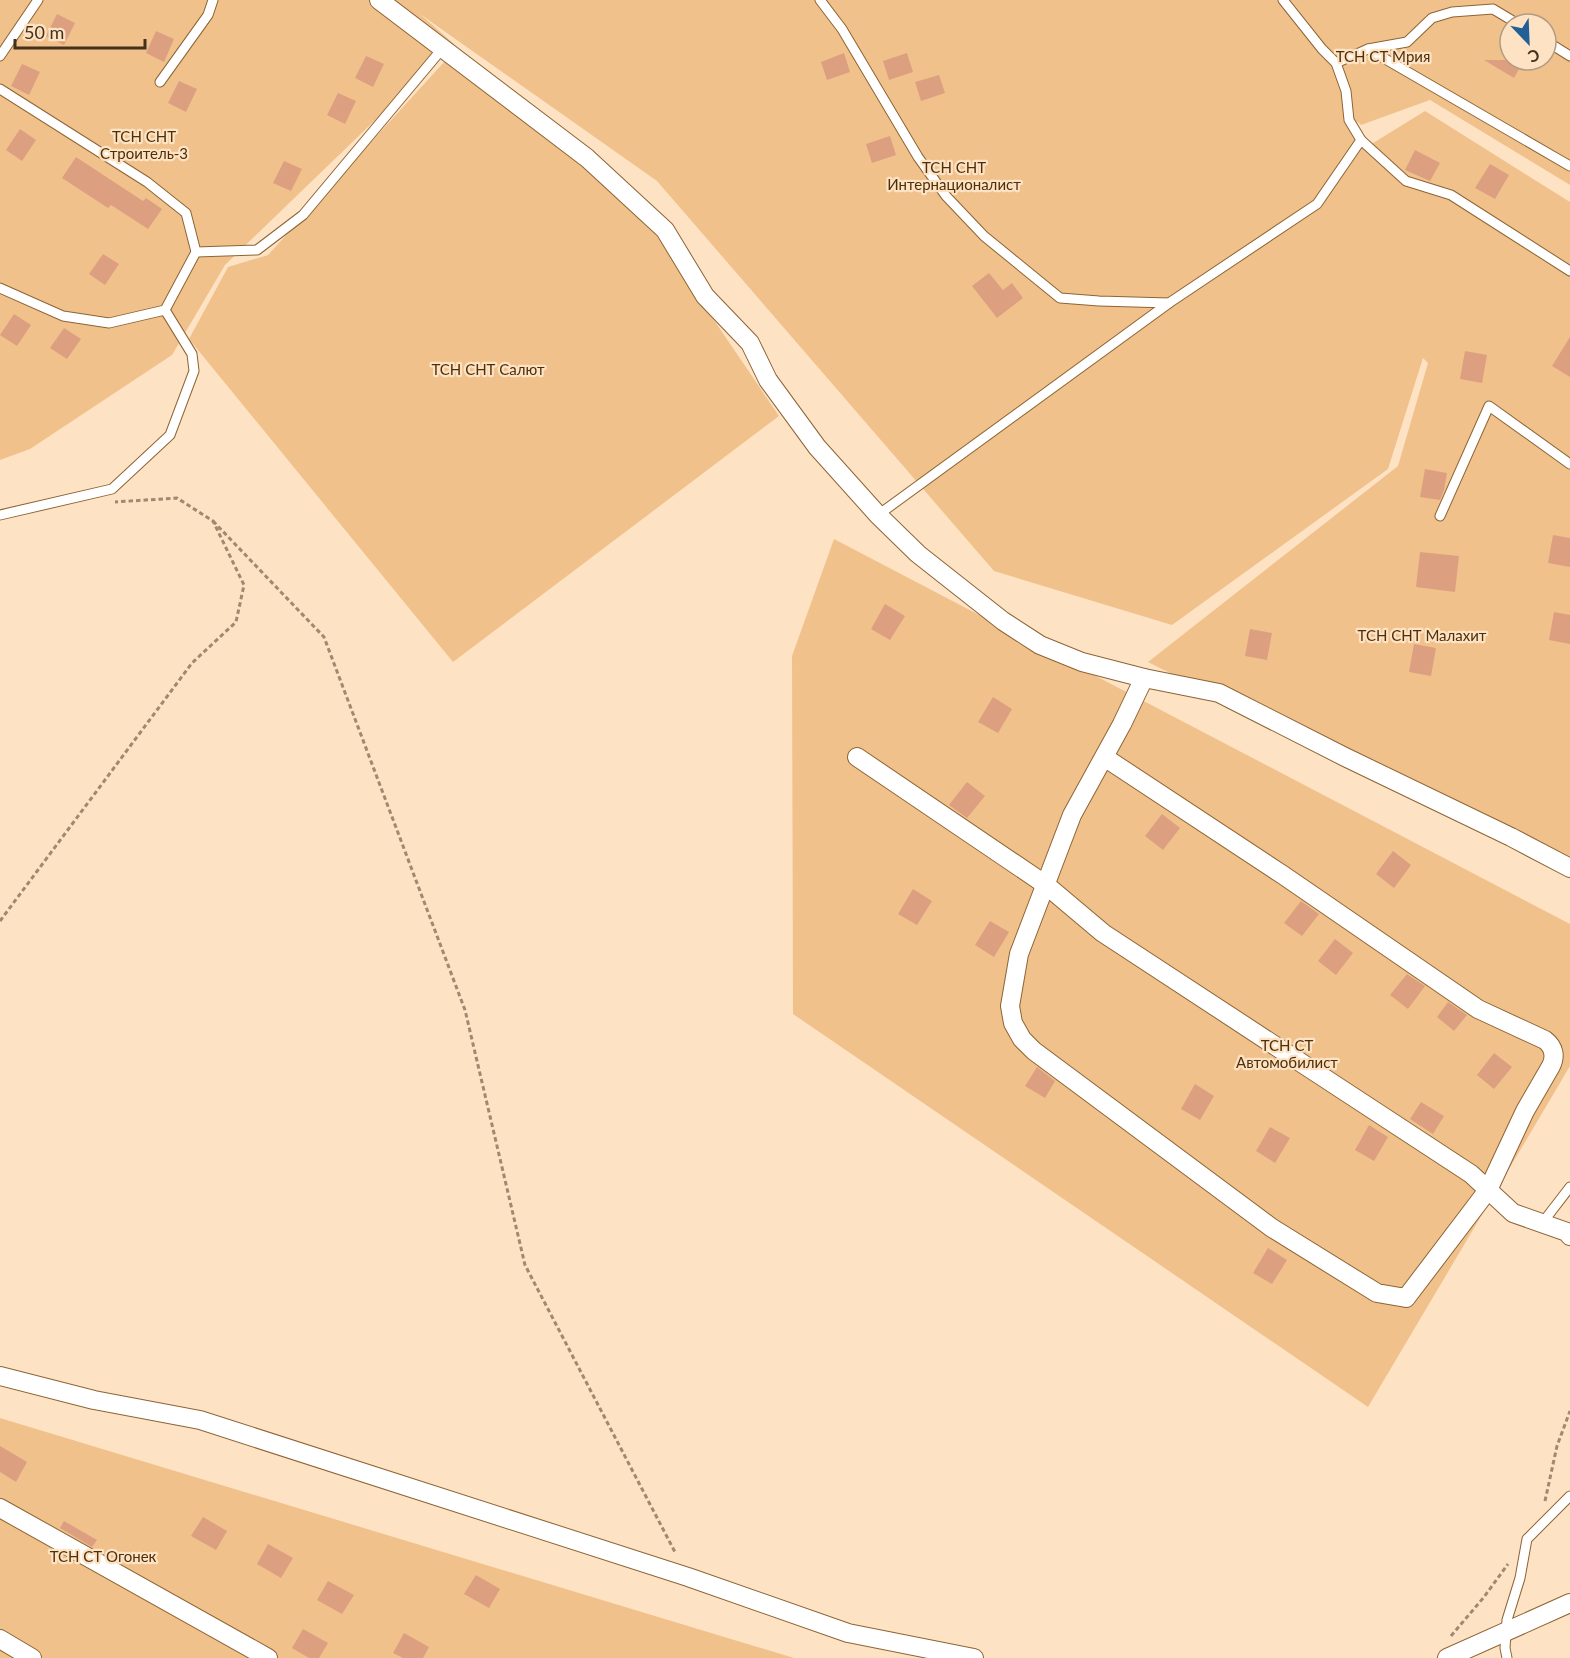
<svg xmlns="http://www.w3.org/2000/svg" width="1570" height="1658" font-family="Lato,sans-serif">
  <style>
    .green { fill: #f1c18c; fill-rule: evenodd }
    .building { fill: #dca080 }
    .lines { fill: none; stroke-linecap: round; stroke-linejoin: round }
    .service-casing { stroke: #8d6433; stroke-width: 11 }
    .minor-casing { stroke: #8d6433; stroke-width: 20 }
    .path { stroke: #a0896f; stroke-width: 3; stroke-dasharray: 4.5 3; stroke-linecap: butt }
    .service { stroke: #fff; stroke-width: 9 }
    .minor { stroke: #fff; stroke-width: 18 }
    .labels { text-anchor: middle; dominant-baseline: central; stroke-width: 4.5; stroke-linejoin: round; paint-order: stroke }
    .park-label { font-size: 15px; fill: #4e3007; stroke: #fee2c4 }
  </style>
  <rect width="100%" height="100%" fill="#fee2c4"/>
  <g class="green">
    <path d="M0,0H1570V185L1430,100L1361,125L1357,121L1365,148L1425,111L1570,202V874L1148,662L1398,466L1428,363L1423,358L1388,469L1172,625L994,571L657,181L420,14L454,44L225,265L172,355L30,449L0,460ZM1510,24H1546V60H1510Z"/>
    <polygon points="445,61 586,169 657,236 779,416 453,662 189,339 228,267 268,255"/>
    <polygon points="834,539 1570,924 1570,1066 1368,1407 793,1014 792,656"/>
    <polygon points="0,1418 794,1658 0,1658"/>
  </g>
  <g class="building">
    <polygon points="57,14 75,23 64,45 46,36"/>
    <polygon points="156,31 174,39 164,62 146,53"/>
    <polygon points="844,53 850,72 827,80 821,62"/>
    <polygon points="907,53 913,72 889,80 883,61"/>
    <polygon points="366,56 384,64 373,87 355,78"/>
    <polygon points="1484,60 1524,60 1514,78"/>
    <polygon points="22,64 40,72 29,95 11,86"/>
    <polygon points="939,75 945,93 921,101 915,82"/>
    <polygon points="179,81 197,89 186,112 168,103"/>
    <polygon points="338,93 356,101 345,124 327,115"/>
    <polygon points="20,129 36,140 22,161 6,150"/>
    <polygon points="890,136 896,155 872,163 866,144"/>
    <polygon points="1415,150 1440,163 1430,181 1405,170"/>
    <polygon points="76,157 143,201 146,198 162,209 148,229 111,205 108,208 62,178"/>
    <polygon points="284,161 302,169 291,191 273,183"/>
    <polygon points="1490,164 1509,175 1495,199 1475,188"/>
    <polygon points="103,254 119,264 105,285 89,274"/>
    <polygon points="989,273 1003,290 1012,283 1023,298 997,318 972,286"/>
    <polygon points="14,314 31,325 17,346 0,335"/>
    <polygon points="64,328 81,339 67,359 50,348"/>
    <polygon points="1570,337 1570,377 1552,366"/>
    <polygon points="1465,351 1487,355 1482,383 1460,379"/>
    <polygon points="1425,469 1447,473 1444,490 1440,500 1420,497"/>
    <polygon points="1553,535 1570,538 1570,567 1548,563"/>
    <polygon points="1420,552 1459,556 1455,592 1416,587"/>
    <polygon points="885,604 905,616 890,640 871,629"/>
    <polygon points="1554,612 1570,615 1570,644 1549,640"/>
    <polygon points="1250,629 1272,633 1267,660 1245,656"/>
    <polygon points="1414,644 1436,648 1431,676 1409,672"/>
    <polygon points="993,697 1012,709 998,733 978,722"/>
    <polygon points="967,782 985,796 967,818 949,805"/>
    <polygon points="1162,814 1180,828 1163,850 1145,836"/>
    <polygon points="1393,851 1411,865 1394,888 1376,874"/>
    <polygon points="913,889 932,901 917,925 898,914"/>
    <polygon points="1301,901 1319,914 1302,936 1284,923"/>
    <polygon points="990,921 1009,932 994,957 975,945"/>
    <polygon points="1335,939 1353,953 1336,975 1318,961"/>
    <polygon points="1407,974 1425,986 1408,1009 1390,995"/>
    <polygon points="1448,1002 1467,1015 1454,1031 1437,1017"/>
    <polygon points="1494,1053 1512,1067 1494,1089 1477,1075"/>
    <polygon points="1037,1067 1055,1081 1045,1098 1025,1086"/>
    <polygon points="1195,1084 1214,1096 1200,1120 1181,1109"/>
    <polygon points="1421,1102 1444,1116 1433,1134 1410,1119"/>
    <polygon points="1369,1125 1388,1137 1374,1161 1355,1150"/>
    <polygon points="1270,1127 1290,1138 1275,1163 1256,1151"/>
    <polygon points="1268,1248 1287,1260 1272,1284 1253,1273"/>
    <polygon points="0,1446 27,1462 16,1482 0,1472"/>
    <polygon points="203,1517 227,1531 216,1550 191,1536"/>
    <polygon points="64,1521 97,1540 92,1547 60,1528"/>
    <polygon points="268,1544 293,1558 281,1578 257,1564"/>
    <polygon points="476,1575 500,1589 489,1608 464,1594"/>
    <polygon points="328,1581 354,1595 342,1614 317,1600"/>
    <polygon points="303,1629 328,1643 319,1658 309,1658 292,1648"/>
    <polygon points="404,1633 429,1647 423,1658 403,1658 393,1653"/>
  </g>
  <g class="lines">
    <g class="service-casing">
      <g id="service">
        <polyline points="820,0 842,29 918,157 946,196 984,236 1060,298 1099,301 1169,303"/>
        <polyline points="1283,0 1322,49 1336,63 1346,91 1349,120 1361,140 1406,181 1451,195 1570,271"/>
        <polyline points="1546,41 1570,56"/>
        <polyline points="1368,49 1570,166"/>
        <polyline points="0,56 38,0"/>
        <polyline points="1336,63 1368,49 1407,42 1432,18 1452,12 1493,9 1518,24"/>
        <polyline points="160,82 208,15 213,0"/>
        <polyline points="0,89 147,182 186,213 196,252 165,310 109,323 63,316 0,288"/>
        <polyline points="196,252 257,250 303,215 442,49"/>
        <polyline points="0,515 112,489 170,435 194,371 192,354 165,310"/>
        <polyline points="878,515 1169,303 1317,204 1361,140"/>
        <polyline points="1440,516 1489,406 1570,464"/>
        <polyline points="1543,1222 1570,1187"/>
        <polyline points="1507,1658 1505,1648 1507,1620 1520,1578 1527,1539 1570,1496"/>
      </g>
    </g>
    <g class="minor-casing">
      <g id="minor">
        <polyline points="379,0 587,158 665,230 705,296 750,343 768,380 817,447 878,515 918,554 1003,621 1040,645 1082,662 1144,678 1219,693 1345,757 1511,837 1570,868"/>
        <polyline points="857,757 1046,885 1103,933 1471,1174 1513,1213 1567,1232 1570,1236"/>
        <path d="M1104,757L1283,875L1478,1009L1545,1040C1554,1047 1556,1056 1551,1066L1525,1111L1488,1190L1406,1298L1377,1293L1272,1228L1034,1051L1022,1039L1013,1023L1010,1006L1019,954L1072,815L1122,724L1144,678"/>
        <polyline points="0,1376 94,1400 200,1420 688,1577 848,1633 974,1658"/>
        <polyline points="0,1508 268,1658"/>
        <polyline points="0,1639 32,1658"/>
        <polyline points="1447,1658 1570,1603"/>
      </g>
    </g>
    <g class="path">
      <polyline points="213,521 324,637 465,1010 525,1265 676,1554"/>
      <polyline points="0,921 192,663 236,622 244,585 213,521 177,498 115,502"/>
      <polyline points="1545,1501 1557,1446 1570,1411"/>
      <polyline points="1451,1636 1484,1597 1508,1564"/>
    </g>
    <use href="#service" class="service"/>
    <use href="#minor" class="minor"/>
  </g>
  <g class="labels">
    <g class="park-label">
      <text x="1383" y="56">ТСН СТ Мрия</text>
      <text x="144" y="136">ТСН СНТ<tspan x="144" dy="17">Строитель-3</tspan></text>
      <text x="954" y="167">ТСН СНТ<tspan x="954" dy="17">Интернационалист</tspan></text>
      <text x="488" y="369">ТСН СНТ Салют</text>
      <text x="1422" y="635">ТСН СНТ Малахит</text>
      <text x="1287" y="1045">ТСН СТ<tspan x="1287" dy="17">Автомобилист</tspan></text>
      <text x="103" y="1556">ТСН СТ Огонек</text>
    </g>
  </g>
  <g transform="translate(1528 42) rotate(157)"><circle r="28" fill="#fee2c4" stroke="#b39b81" stroke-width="1.5"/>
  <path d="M0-4.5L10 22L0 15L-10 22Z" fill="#225f96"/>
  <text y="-9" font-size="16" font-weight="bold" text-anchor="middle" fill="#43311c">С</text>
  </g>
  <path d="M15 39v9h130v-9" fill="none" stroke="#43311c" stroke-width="3"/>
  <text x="24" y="39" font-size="18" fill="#43311c" stroke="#fee2c4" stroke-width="4.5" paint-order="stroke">50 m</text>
</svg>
